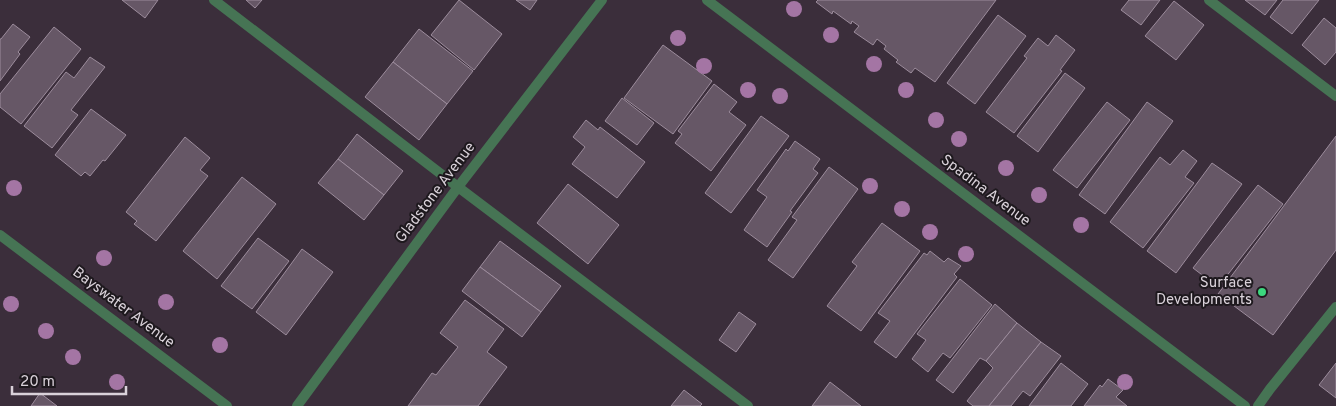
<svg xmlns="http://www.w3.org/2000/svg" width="1336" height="406" font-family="Overpass,sans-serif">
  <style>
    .building { fill: #665766; stroke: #9c8c9c }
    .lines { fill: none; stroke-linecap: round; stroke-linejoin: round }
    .service { stroke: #467454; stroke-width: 10 }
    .minor { stroke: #467454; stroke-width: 10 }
    .tertiary { stroke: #467454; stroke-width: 10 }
    .tree { fill: #a475a4 }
    .poi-dot { fill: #3cd77e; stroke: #1e191e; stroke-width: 2 }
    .labels { text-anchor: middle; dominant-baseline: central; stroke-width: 4; stroke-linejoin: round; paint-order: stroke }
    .street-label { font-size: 15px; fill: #d9d1d9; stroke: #1e191e }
    .poi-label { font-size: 15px; fill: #d9d1d9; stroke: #1e191e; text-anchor: end }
  </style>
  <rect width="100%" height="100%" fill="#3b2e3b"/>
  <g class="building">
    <polygon points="122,0 158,0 145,18"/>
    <polygon points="246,0 262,0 255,8"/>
    <polygon points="459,0 502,34 474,70 431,35"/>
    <polygon points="516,0 537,0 530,10"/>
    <polygon points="818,0 996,0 935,82 915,68 911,73 896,62 898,60 884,49 886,46 877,39 873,45 854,32 859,26 852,21 851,24 833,11 832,14 816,2"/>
    <polygon points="1129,0 1160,0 1141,25 1121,10"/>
    <polygon points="1245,0 1277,0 1265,15"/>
    <polygon points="1283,0 1319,0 1292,34 1270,17"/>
    <polygon points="1174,1 1204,25 1176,60 1145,36"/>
    <polygon points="998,15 1026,36 975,104 947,83"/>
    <polygon points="1324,18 1336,28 1336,52 1325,65 1302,45"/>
    <polygon points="13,24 30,37 18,52 20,54 0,81 0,39 1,39"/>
    <polygon points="54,27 81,49 21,124 0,107 0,94"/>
    <polygon points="419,29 473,71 447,104 393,62"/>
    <polygon points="1056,35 1075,50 1060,70 1062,71 1014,133 986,112 1027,58 1024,56 1038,38 1048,46"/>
    <polygon points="663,45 712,81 673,134 624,98"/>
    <polygon points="90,57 105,67 71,110 78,115 52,148 24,126 66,72 74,78"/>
    <polygon points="393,62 447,104 419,140 365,97"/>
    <polygon points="1065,73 1085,88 1038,152 1017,136"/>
    <polygon points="714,84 737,102 729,112 746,125 711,171 675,143 682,134 678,131"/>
    <polygon points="622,98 654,123 637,145 605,121"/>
    <polygon points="1107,102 1130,120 1077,188 1053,170"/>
    <polygon points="1147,102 1173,121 1105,214 1079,195"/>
    <polygon points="91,109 126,135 105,161 103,160 90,176 85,172 81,176 55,155"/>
    <polygon points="761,116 789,136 731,213 705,193"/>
    <polygon points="586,120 598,130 600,127 645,162 617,198 572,164 585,147 573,137"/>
    <polygon points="357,134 403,171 384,195 338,159"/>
    <polygon points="1336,136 1336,250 1273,335 1218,294"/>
    <polygon points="185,137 210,158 200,170 208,176 156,241 134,224 137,221 126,212"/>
    <polygon points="795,141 820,159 813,169 818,173 790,211 792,212 767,247 744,230 767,197 757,190 786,149 788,151"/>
    <polygon points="1183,150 1197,161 1185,177 1194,183 1143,248 1110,222 1160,157 1170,165"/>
    <polygon points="338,159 384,195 364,220 318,183"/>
    <polygon points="1212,163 1242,184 1176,273 1147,251"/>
    <polygon points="829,167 858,189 793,278 768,260 797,220 792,217"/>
    <polygon points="242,177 276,204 217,279 183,251"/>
    <polygon points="568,184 619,225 588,264 537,223"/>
    <polygon points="1258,185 1283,204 1218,287 1193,268"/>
    <polygon points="882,223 920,251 861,331 827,306 857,266 852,262"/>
    <polygon points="258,238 289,261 252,309 221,286"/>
    <polygon points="500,241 561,286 541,312 480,267"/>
    <polygon points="302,249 333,272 286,335 256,312"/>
    <polygon points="930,251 944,262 948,258 961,266 954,274 957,277 896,358 874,342 890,321 878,313 924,253 927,255"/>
    <polygon points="480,267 541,312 522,337 462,291"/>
    <polygon points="960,279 992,305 950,358 943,353 928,372 912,359 926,340 917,334"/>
    <polygon points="465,300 504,329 487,352 507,367 478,406 408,406 432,373 436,375 458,347 440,333"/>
    <polygon points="995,304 1017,323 986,361 980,358 953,393 936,380"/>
    <polygon points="739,312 756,324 736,352 719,340"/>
    <polygon points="1017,323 1041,342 989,406 973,406 967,401 993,368 986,361"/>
    <polygon points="1041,342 1061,356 1030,396 1023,391 1011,406 989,406"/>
    <polygon points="1061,363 1088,384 1071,406 1029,406"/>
    <polygon points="1336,363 1336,398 1319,385"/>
    <polygon points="1108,379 1123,390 1116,397 1127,406 1084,406 1100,385 1102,387"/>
    <polygon points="830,382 861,406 812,406"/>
    <polygon points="684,390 702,404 700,406 671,406"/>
    <polygon points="40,393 57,406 31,406"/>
  </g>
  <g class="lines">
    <g class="service">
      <polyline points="214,0 458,187 748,406"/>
      <polyline points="1209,0 1336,96"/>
      <polyline points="1258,406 1270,389 1336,307"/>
    </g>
    <g class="minor">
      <polyline points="707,0 1245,406"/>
      <polyline points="0,235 227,406"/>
    </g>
    <polyline class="tertiary" points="297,406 458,187 602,0"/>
  </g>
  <g class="tree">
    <circle cx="794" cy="9" r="8"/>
    <circle cx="831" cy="35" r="8"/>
    <circle cx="678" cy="38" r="8"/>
    <circle cx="874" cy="64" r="8"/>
    <circle cx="704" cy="66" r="8"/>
    <circle cx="748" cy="90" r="8"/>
    <circle cx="906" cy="90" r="8"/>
    <circle cx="780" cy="96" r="8"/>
    <circle cx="936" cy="120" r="8"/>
    <circle cx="959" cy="139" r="8"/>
    <circle cx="1006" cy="168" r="8"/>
    <circle cx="870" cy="186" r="8"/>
    <circle cx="14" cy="188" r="8"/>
    <circle cx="1039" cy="195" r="8"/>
    <circle cx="902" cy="209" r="8"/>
    <circle cx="1081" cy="225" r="8"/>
    <circle cx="930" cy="232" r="8"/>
    <circle cx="966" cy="254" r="8"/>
    <circle cx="104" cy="258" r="8"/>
    <circle cx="166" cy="302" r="8"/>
    <circle cx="11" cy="304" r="8"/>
    <circle cx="46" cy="331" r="8"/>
    <circle cx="220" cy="345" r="8"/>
    <circle cx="73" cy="357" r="8"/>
    <circle cx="117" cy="382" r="8"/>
    <circle cx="1125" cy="382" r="8"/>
  </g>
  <circle class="poi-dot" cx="1262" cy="292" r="5"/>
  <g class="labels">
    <g class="street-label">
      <text transform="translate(985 191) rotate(37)">Spadina Avenue</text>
      <text transform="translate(436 193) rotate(-53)">Gladstone Avenue</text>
      <text transform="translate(123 308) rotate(37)">Bayswater Avenue</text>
    </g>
    <g class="poi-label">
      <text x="1252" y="283">Surface<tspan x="1252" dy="17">Developments</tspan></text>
    </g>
  </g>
  <path d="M12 386v8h114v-8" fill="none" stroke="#d9d1d9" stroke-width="2.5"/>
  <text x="20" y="386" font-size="15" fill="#d9d1d9" stroke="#1e191e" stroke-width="4" paint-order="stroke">20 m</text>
</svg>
